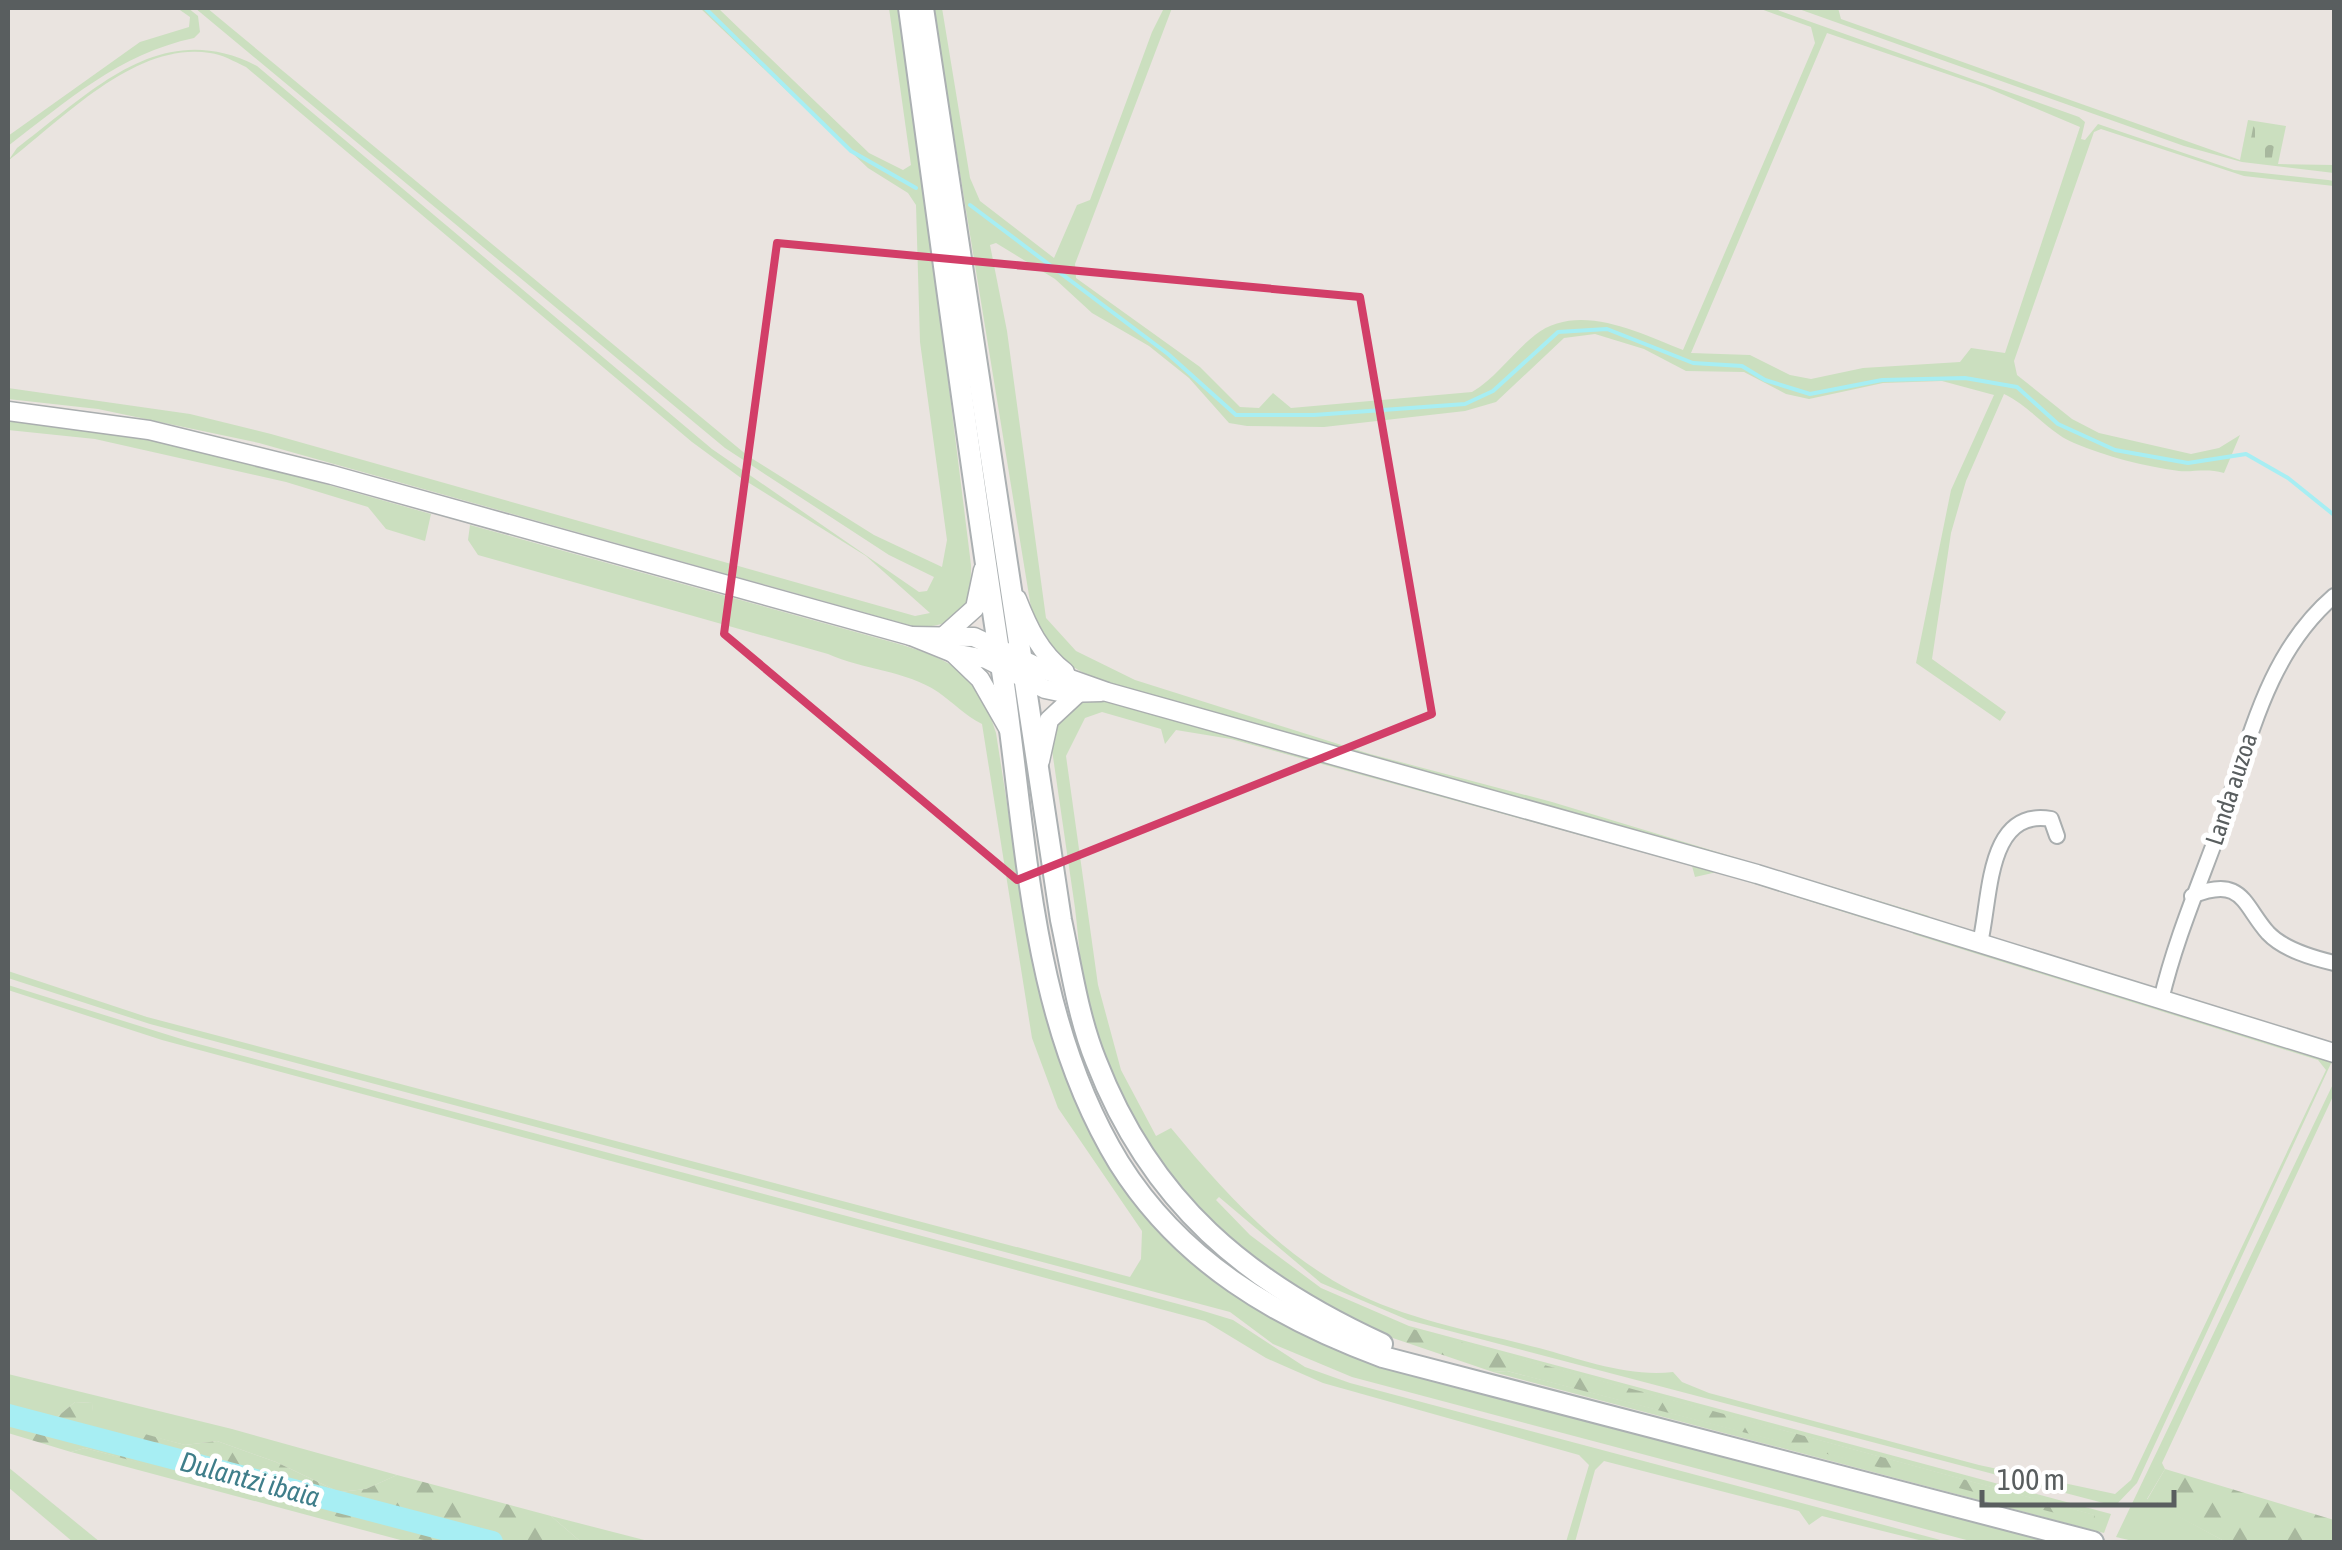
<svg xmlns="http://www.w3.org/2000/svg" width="2342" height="1550" font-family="'Asap Condensed',sans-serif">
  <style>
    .grass { fill: #cbdfbf; fill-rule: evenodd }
    .forest { fill: url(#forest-firs) }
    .cemetery { fill: url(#cemetery-stones) }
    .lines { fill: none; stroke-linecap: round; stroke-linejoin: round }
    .stream { stroke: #a7eef3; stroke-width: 4 }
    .river { stroke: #a7eef3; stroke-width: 22 }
    .minor-casing { stroke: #aaaeaf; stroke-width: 18 }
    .tertiary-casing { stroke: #aaaeaf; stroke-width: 21 }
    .secondary-casing { stroke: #abb0b2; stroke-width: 24 }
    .minor { stroke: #fff; stroke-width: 14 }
    .tertiary { stroke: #fff; stroke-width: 18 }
    .secondary { stroke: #fff; stroke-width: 20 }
    .marked { fill: none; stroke: #d23e68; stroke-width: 8; stroke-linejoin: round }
    .labels { text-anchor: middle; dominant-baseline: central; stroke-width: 10; stroke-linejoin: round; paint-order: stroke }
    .street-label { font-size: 25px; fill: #595e5f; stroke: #fff }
    .water-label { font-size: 28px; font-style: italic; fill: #3f7e8a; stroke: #fff }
  </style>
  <defs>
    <pattern id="forest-firs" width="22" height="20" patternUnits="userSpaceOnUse" patternTransform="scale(2.5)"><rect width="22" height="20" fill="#cbdfbf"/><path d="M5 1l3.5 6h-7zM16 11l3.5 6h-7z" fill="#a8b89e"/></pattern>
    <pattern id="cemetery-stones" width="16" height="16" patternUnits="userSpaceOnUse" patternTransform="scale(2.5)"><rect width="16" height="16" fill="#cbdfbf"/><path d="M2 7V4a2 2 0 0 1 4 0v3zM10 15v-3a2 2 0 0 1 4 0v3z" fill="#a8b89e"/></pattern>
  </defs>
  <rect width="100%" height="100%" fill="#eae4e0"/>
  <g class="grass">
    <path d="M177,8H188L198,16L200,32L194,38C119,54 67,101 8,146V136L140,42L189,27L190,17Z"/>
    <path d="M195,8H207L748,456L874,535L942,567L947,540L920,342L916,205L908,193L868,168L700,8H718L869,153L903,170L911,165L889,8H902L971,565C971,610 963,626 916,627L259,443L98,409L8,399V388L190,414L271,434L915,616L930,613L866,556L741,478L692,442L246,67C235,62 222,54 210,53C135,41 62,120 8,161L17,148C91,93 160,16 257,66L712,449L919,592L927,591L934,577L889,555L725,448Z"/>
    <path d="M933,8H942L970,178L980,201L1054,258L1077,205L1090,200L1152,32L1164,8H1172L1075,264L1076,278L1200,367L1240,407L1259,408L1273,393L1291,408L1472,392C1497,377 1512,353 1535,335C1578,301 1640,333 1683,350L1815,43L1811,27L1758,8H1772L2079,117L2085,122L2081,139L2085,140L2098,124L2234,170L2328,180L2334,181V186L2244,176L2101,129L2094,132L2014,361L2017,375L2072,419L2099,433L2191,454L2219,448L2240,435L2224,473C2207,468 2195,472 2179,471C2144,466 2107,457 2074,443C2048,432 2030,406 2004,394L1966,481L1951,533L1932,659L2006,712L2000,721L1916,663L1951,490L1994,395L1942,381L1883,383L1809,399L1786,394L1744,372L1686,371L1644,349L1595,334L1564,338L1496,402L1465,411L1324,427L1247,426L1229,423L1189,378L1149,346L1092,313L1055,279L996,243L990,245L1007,331L1046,618L1076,651L1135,680L1370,754L1552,802L1929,916L1924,921L1122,688C1081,674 1051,661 1033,620ZM1827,33L1985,87L2080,127L2005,353L1971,348L1960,362L1863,368L1811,379L1790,375L1750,355L1691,353Z"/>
    <polygon points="1796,8 1838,8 1841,19 2240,160 2248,120 2286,126 2278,164 2334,165 2334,173 2242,162 2184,146"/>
    <path d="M8,420C152,430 292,475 431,514L425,541L386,529L368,507L286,482L95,439L8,430Z"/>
    <path d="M470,525L899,644C955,661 980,675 996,733L1029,945L1062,1068L1087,1121L1180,1247L1373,1362L2049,1542H1974L1352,1377L1273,1344L1230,1312L150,1024L8,978V971L147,1017L1130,1277L1141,1259L1142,1231L1058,1108L1032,1038L982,724C964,715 954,703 938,692C905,670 863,670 828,654L478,555L468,540Z"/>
    <path d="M1099,697L1594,832L1883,918L1885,925L1717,872L1695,877L1692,866L1231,739L1176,730L1165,744L1161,729L1102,712L1085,718L1066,756L1098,985L1121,1070L1156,1136L1171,1128C1222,1190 1278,1252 1350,1290C1407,1320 1478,1332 1539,1348C1583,1360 1628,1377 1673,1372L1682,1382L1709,1393L1979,1465L2115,1494L2131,1480L2326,1070L2318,1060L1913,934L1916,929L2333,1059L2137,1483L2115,1506L1408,1320L1321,1283L1219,1197L1216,1200L1250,1235L1321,1288L1409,1326L2111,1514L2104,1533L1493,1372L1507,1371L2094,1522V1515L1384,1322L1378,1333C1240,1267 1141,1187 1095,1036C1082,995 1080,950 1075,908C1067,853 1059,798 1051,743C1056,714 1069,702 1099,697Z"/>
    <polygon points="8,985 191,1042 1197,1309 1233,1320 1305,1367 1350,1383 1948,1542 1927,1542 1822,1516 1809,1525 1799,1511 1604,1461 1595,1470 1575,1542 1566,1542 1589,1465 1579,1455 1323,1383 1266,1358 1205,1321 162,1040 8,990"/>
    <polygon points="2334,1082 2334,1094 2162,1463 2165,1469 2147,1499 2226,1542 2137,1542 2116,1537"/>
    <polygon points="8,1374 232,1429 397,1475 366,1489 339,1492 276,1462 217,1441 185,1445 93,1421 92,1403 75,1402 57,1417 8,1407"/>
    <polygon points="85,1448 419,1536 431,1542 408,1542 71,1452"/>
    <polygon points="8,1467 100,1542 73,1542 8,1487"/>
    <polygon points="551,1516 652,1542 581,1542"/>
  </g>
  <g class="forest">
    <polygon points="1383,1321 2095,1515 2094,1523 1507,1371 1493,1372 1378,1333"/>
    <polygon points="75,1402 92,1403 94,1420 185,1445 217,1441 276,1462 339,1492 366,1489 397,1475 551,1516 581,1542 431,1542 85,1448 71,1452 8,1433 8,1407 57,1417"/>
    <polygon points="2165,1469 2334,1520 2334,1542 2226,1542 2147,1500"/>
  </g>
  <polygon class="cemetery" points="2254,123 2277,127 2271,163 2247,159"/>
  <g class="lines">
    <g class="stream">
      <polyline points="705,8 851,151 916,188"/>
      <polyline points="970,205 1168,354 1236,415 1314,415 1465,404 1493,391 1558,332 1607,329 1693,363 1742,366 1765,380 1810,394 1882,380 1965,378 2017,387 2058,424 2115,450 2188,463 2246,454 2288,478 2334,515"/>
    </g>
    <polyline class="river" points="8,1415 492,1542"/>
    <g class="minor-casing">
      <g id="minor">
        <path d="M2192,896C2243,875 2243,905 2268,933C2284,950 2313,958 2334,963"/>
        <path d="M1980,943C1991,898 1986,808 2051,819L2057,836"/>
        <path d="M2161,1000C2175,941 2197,890 2218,833C2248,750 2263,657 2334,596"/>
      </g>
    </g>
    <g class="tertiary-casing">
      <g id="tertiary">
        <polyline points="8,411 149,430 332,475 911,636 953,653 986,659 1045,689 1064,693 1101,692"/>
        <path d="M1017,599C1028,627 1040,653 1065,672"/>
        <polyline points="946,634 975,608 983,570"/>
        <polyline points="911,636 974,637 1042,669 1107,692 1757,874 2334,1053"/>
        <polyline points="953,653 980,679 1008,728"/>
        <polyline points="1040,761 1049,720 1077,694"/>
      </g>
    </g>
    <g class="secondary-casing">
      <g id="secondary">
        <path d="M909,8C939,229 968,450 1002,671C1027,836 1029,1016 1119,1163C1181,1262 1277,1318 1383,1357L2093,1542"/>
        <path d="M923,8L1061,920C1071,966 1078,1017 1096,1061C1151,1203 1247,1282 1382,1344"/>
      </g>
    </g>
    <use href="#minor" class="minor"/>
    <use href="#tertiary" class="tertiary"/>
    <use href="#secondary" class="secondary"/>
  </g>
  <path class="marked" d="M777,243L1360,297L1432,714L1017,880L724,634Z"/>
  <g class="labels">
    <g class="street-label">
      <text transform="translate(2231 789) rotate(-72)">Landa auzoa</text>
    </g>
    <g class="water-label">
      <text transform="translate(250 1479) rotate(15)">Dulantzi ibaia</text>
    </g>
  </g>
  <rect width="2342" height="1550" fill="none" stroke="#595e5f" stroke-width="20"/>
  <path d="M1982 1490v15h192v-15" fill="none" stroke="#595e5f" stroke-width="5"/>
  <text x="1997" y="1490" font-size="30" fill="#595e5f" stroke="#ffffff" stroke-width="8" paint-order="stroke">100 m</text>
</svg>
